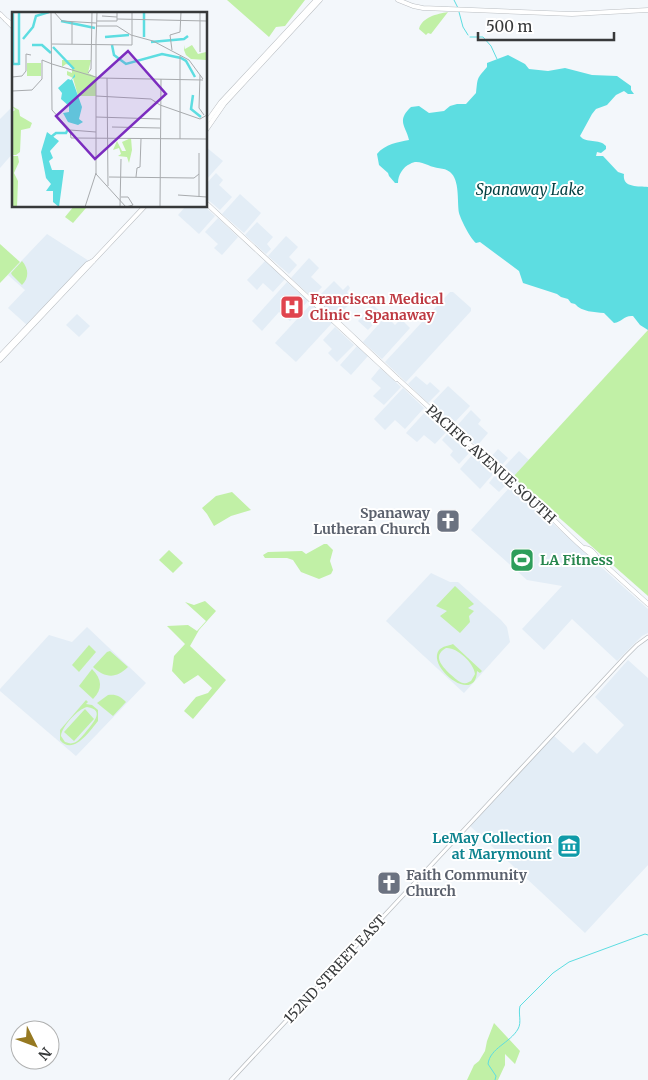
<svg xmlns="http://www.w3.org/2000/svg" width="648" height="1080" font-family="Merriweather,serif">
  <style>
    .built { fill: #e3edf6 }
    .green { fill: #c1f0a6; fill-rule: evenodd }
    .water { fill: #5ddde1 }
    .lines { fill: none; stroke-linecap: round; stroke-linejoin: round }
    .stream { stroke: #5ddde1; stroke-width: 1 }
    .secondary-casing { stroke: #babec2; stroke-width: 4.5 }
    .primary-casing { stroke: #babec2; stroke-width: 5 }
    .secondary { stroke: #fff; stroke-width: 3 }
    .primary { stroke: #fff; stroke-width: 4 }
    .labels { text-anchor: middle; dominant-baseline: central; stroke-width: 4; stroke-linejoin: round; paint-order: stroke }
    .health-label { font-size: 14px; font-weight: bold; fill: #be3a42; stroke: #fff; text-anchor: start }
    .street-label { font-size: 14px; fill: #37393a; stroke: #fff }
    .worship-label { font-size: 14px; font-weight: bold; fill: #5b616d; stroke: #fff; text-anchor: end }
    .leisure-label { font-size: 14px; font-weight: bold; fill: #27864d; stroke: #fff; text-anchor: start }
    .culture-label { font-size: 14px; font-weight: bold; fill: #0d838f; stroke: #fff; text-anchor: end }
    .water-label { font-size: 15px; font-style: italic; fill: #003e40; stroke: #fff }
    .inset-river { fill: none; stroke: #5ddde1; stroke-width: 2.5 }
    .inset-road { fill: none; stroke: #a8abae; stroke-width: 1 }
    .view { fill: #7b2cbf; fill-opacity: 0.15; stroke: #7b2cbf; stroke-width: 2.5 }
    .inset-edge { fill: none; stroke: #37393a; stroke-width: 2.5 }
  </style>
  <rect width="100%" height="100%" fill="#f3f7fb"/>
  <g class="built">
    <polygon points="12,107 14,109 14,152 0,168 0,119"/>
    <polygon points="206,147 223,161 206,180"/>
    <polygon points="216,173 223,180 219,185 232,197 220,210 206,198 206,184"/>
    <polygon points="240,194 261,213 244,233 222,214"/>
    <polygon points="186,206 204,206 215,216 199,234 178,215"/>
    <polygon points="218,218 238,237 222,255 214,248 218,244 205,232"/>
    <polygon points="257,222 273,237 267,244 271,249 266,254 245,235"/>
    <polygon points="47,234 89,261 27,325 8,308 25,290 8,275"/>
    <polygon points="286,236 298,247 289,257 297,265 289,274 268,256"/>
    <polygon points="309,258 319,268 311,277 322,287 312,297 291,278"/>
    <polygon points="265,261 285,279 273,292 263,283 257,290 247,280"/>
    <polygon points="334,281 343,290 348,285 350,288 347,292 354,299 336,318 316,299"/>
    <polygon points="287,282 308,301 290,321 279,312 262,331 252,321"/>
    <polygon points="450,292 453,292 471,308 471,311 406,382 385,362"/>
    <polygon points="311,304 332,323 296,362 275,343"/>
    <polygon points="373,305 383,314 368,330 358,321"/>
    <polygon points="77,314 90,326 79,337 66,325"/>
    <polygon points="386,316 395,325 401,319 410,328 382,359 363,342"/>
    <polygon points="335,327 354,345 337,362 328,353 332,349 323,340"/>
    <polygon points="357,346 368,356 351,375 340,365"/>
    <polygon points="380,368 401,387 384,405 373,396 381,388 371,379"/>
    <polygon points="416,376 427,385 430,382 440,391 428,403 408,384"/>
    <polygon points="448,386 470,406 453,424 431,404"/>
    <polygon points="403,388 424,408 405,429 395,420 385,430 374,419"/>
    <polygon points="427,410 449,429 435,444 424,435 417,442 406,433"/>
    <polygon points="471,410 481,420 478,424 488,433 477,446 456,427"/>
    <polygon points="449,432 471,451 459,464 450,455 453,451 442,440"/>
    <polygon points="498,449 508,458 500,467 490,458"/>
    <polygon points="519,451 529,460 512,478 502,469"/>
    <polygon points="473,454 494,473 480,489 460,469"/>
    <polygon points="496,474 507,484 499,492 489,483"/>
    <polygon points="511,486 648,609 648,633 642,636 617,661 572,619 544,650 522,629 562,586 527,580 471,530"/>
    <polygon points="431,573 450,582 458,582 501,620 507,627 510,642 464,693 386,621"/>
    <polygon points="87,627 146,683 76,756 0,691 0,689 49,635 72,642"/>
    <polygon points="628,660 648,678 648,865 585,933 469,825 553,735 573,753 584,742 597,754 624,725 595,697"/>
  </g>
  <g class="green">
    <polygon points="227,0 305,0 285,26 276,27 269,37"/>
    <path d="M448,12L431,34L428,33L426,35L419,29C422,17 437,14 448,12Z"/>
    <polygon points="74,206 84,206 86,208 73,223 65,217"/>
    <polygon points="0,244 20,262 0,283"/>
    <path d="M22,261C29,269 29,278 22,285L12,275L11,273Z"/>
    <polygon points="648,330 648,596 513,477"/>
    <polygon points="232,492 251,510 231,516 214,526 207,514 202,508 216,496"/>
    <polygon points="324,544 327,544 333,550 330,561 333,570 331,574 319,579 301,572 293,560 287,558 265,558 263,555 268,552 302,551 306,554"/>
    <polygon points="169,550 183,563 173,573 159,560"/>
    <polygon points="455,586 474,604 468,608 474,611 469,616 470,622 460,633 440,616 447,611 436,606"/>
    <polygon points="205,601 216,611 199,630 190,646 226,680 193,719 184,711 196,697 208,693 212,688 198,675 184,684 172,671 174,656 185,644 167,626 188,625 197,631 206,621 185,602 194,605"/>
    <path d="M453,644L482,671L480,673L477,671C476,706 426,667 439,650C443,646 448,646 453,644ZM446,648C457,647 474,663 475,674L471,681C468,682 467,684 463,683C458,682 454,677 450,674C442,666 432,656 446,648Z"/>
    <polygon points="89,645 96,652 79,672 72,665"/>
    <path d="M110,651L128,667C116,679 105,678 93,667L107,652Z"/>
    <path d="M92,669C102,679 103,689 93,699L79,686Z"/>
    <path d="M108,695C116,694 120,696 126,702L113,716L97,703Z"/>
    <path d="M86,700L88,702L86,704L92,705L98,710V721C90,731 73,756 60,740V730ZM87,707C107,710 91,725 85,733C82,736 78,742 73,743C70,744 69,743 65,742L61,736C62,726 78,709 87,707Z"/>
    <polygon points="85,709 94,719 74,741 64,732"/>
    <polygon points="494,1023 520,1051 515,1064 505,1054 505,1065 498,1080 467,1080 474,1065 479,1061 485,1051 487,1041"/>
  </g>
  <path class="water" d="M508,55L525,64L529,69L548,71L565,68L592,75L617,76L631,86V90L634,94H628L624,91L616,95L607,105L596,109L592,114L580,136C586,144 599,138 606,146V149L601,153L597,152L596,156H603L618,172L624,174C622,188 638,186 648,187V330L640,325L633,316C624,315 622,322 614,323L604,313C594,312 582,312 575,304L571,303L568,299L561,297L557,294L523,283L519,271L480,242L476,243C470,238 461,220 459,213C457,201 460,180 450,172C444,167 435,169 428,165C422,163 416,160 410,164C403,167 398,175 398,183H395L389,176L388,173L379,165L377,154C385,144 398,142 409,140C406,126 396,121 411,107L419,106L429,113L444,111L450,106L457,104H466L476,93C478,77 476,80 487,67V63Z"/>
  <g class="lines">
    <g class="stream">
      <polyline points="454,0 458,8"/>
      <polyline points="459,12 463,27 468,35"/>
      <polyline points="470,37 483,37 491,46 497,59"/>
      <path d="M495,1080L496,1076L488,1064C490,1048 510,1043 518,1029C522,1022 518,1014 520,1006L553,973L569,962L645,934L648,935"/>
    </g>
    <g class="secondary-casing">
      <polyline id="secondary" points="231,1080 626,656 637,645 648,637"/>
    </g>
    <g class="primary-casing">
      <g id="primary">
        <polyline points="398,0 413,6 423,8 572,14 648,10"/>
        <polyline points="0,14 14,28"/>
        <polyline points="6,20 14,25"/>
        <polyline points="206,123 221,102 316,0"/>
        <polyline points="206,130 224,104 320,0"/>
        <path d="M206,203L396,379H398C450,427 502,474 555,521C563,529 590,556 597,558"/>
        <polyline points="312,300 315,301 325,310 398,379"/>
        <polyline points="0,356 87,264 93,261"/>
        <polyline points="0,360 145,206"/>
        <path d="M585,548C590,548 596,554 597,558L648,604"/>
      </g>
    </g>
    <use href="#secondary" class="secondary"/>
    <use href="#primary" class="primary"/>
  </g>
  <defs>
    <g id="hospital-square" transform="scale(1.25)"><rect x="-9" y="-9" width="18" height="18" rx="4" fill="#e0444e" stroke="#fff"/><path d="M-5-5h3v3.5h4V-5h3V5h-3V1.5h-4V5h-3Z" fill="#fff"/></g>
    <g id="church-square" transform="scale(1.25)"><rect x="-9" y="-9" width="18" height="18" rx="4" fill="#6b7280" stroke="#fff"/><path d="M-1.2-6h2.4v3.5h3.3v2.4h-3.3V6h-2.4V-.1h-3.3v-2.4h3.3Z" fill="#fff"/></g>
    <g id="stadium-square" transform="scale(1.25)"><rect x="-9" y="-9" width="18" height="18" rx="4" fill="#2e9e5b" stroke="#fff"/><path d="M0-5a6.5 5 0 1 0 0 10a6.5 5 0 1 0 0-10ZM-3.5-1.8h7v3.6h-7Z" fill="#fff"/></g>
    <g id="museum-square" transform="scale(1.25)"><rect x="-9" y="-9" width="18" height="18" rx="4" fill="#0f9aa8" stroke="#fff"/><path d="M0-6L6-3V-2H-6V-3ZM-5-1h2V3h-2ZM-1-1h2V3h-2ZM3-1h2V3H3ZM-6 4H6V6H-6Z" fill="#fff"/></g>
  </defs>
  <g fill-rule="evenodd">
    <use href="#hospital-square" x="292" y="307"/>
    <use href="#church-square" x="448" y="521"/>
    <use href="#stadium-square" x="522" y="560"/>
    <use href="#museum-square" x="569" y="846"/>
    <use href="#church-square" x="389" y="883"/>
  </g>
  <g class="labels">
    <g class="health-label">
      <text x="310" y="299">Franciscan Medical<tspan x="310" dy="16">Clinic - Spanaway</tspan></text>
    </g>
    <g class="street-label">
      <text transform="translate(491 464) rotate(42)">PACIFIC AVENUE SOUTH</text>
      <text transform="translate(335 969) rotate(-47)">152ND STREET EAST</text>
    </g>
    <g class="worship-label">
      <text x="430" y="513">Spanaway<tspan x="430" dy="16">Lutheran Church</tspan></text>
      <text x="406" y="875" text-anchor="start">Faith Community<tspan x="406" dy="16">Church</tspan></text>
    </g>
    <g class="leisure-label">
      <text x="540" y="560">LA Fitness</text>
    </g>
    <g class="culture-label">
      <text x="552" y="838">LeMay Collection<tspan x="552" dy="16">at Marymount</tspan></text>
    </g>
    <g class="water-label">
      <text x="530" y="189">Spanaway Lake</text>
    </g>
  </g>
  <g transform="translate(12 12)">
    <rect width="195" height="195" fill="#f3f7fb"/>
    <path d="M173,33V37L180,33L186,42L194,40V48L179,47L174,43L172,38ZM50,48H79L76,61L84,65V84H66L61,66L55,63V59L60,61V54L54,52L50,55ZM15,51H29V64H15ZM0,94L7,98L8,104L20,111L18,116L9,118L8,140L4,143H0V100L3,98ZM119,126L120,138L117,151L115,145L106,144L109,142L107,136L101,138L105,129L110,139H114L110,130ZM0,144H6L7,150L2,161L6,169L5,195H0Z" fill="#c1f0a6"/>
    <path d="M63,62V65L60,67L70,95L67,107L71,110L66,113L56,110L51,101L57,100V94L49,87L50,81L46,76L56,67L59,68ZM35,120L47,129L38,139L41,146L37,149L40,158H52L47,195L41,190V179H34L39,172L34,166L29,140Z" fill="#5ddde1"/>
    <path class="inset-river" d="M1,0V52H7M7,0V53M49,9L83,16M93,25L117,23M132,25V0M11,27L21,15L24,4L37,0M139,30L172,27L176,24M20,33H30L39,41M100,33L102,43L114,52L150,42L169,46L174,49L183,65M41,35L62,57M181,83L179,97L189,105M39,125L44,121H54L56,117"/>
    <path class="inset-road" d="M39,0L40,98L58,118L59,126M42,0L50,9L84,11M90,4L105,5M105,7L195,9M85,9H105V0M84,14H105L119,23L141,29L177,48L191,67M84,30L85,0M40,32L120,33V0M60,32V10M160,38L158,23L168,20L169,0M188,40V0M168,44V127M40,52L87,66L191,68M76,61L79,57L80,0M188,63L187,96L192,103M0,65L10,64L14,59V42L19,43M95,66L96,174M0,79L20,78L30,67V48L40,52M84,84L139,87L148,93L188,107L195,103M84,105L148,107M100,115L148,116M58,118L84,120M59,126L195,127M84,131V30M84,131V162L114,195M97,165L182,166L187,162M124,165L125,156L128,155L129,127M166,183L195,185M109,185H116L121,193L114,195M187,185V141M73,195L84,161M108,195L109,147M148,195L149,67"/>
    <path class="view" d="M116,39L154,82L83,147L44,104Z"/>
    <rect width="195" height="195" class="inset-edge"/>
  </g>
  <g transform="translate(35 1045) rotate(132)"><circle r="24" fill="#ffffff" stroke="#afb0b0"/>
  <path d="M0-4L9 19L0 12L-9 19Z" fill="#967921"/>
  <text y="-8" font-size="14" font-weight="bold" text-anchor="middle" fill="#37393a">N</text>
  </g>
  <path d="M478 32v8h136v-8" fill="none" stroke="#37393a" stroke-width="2.5"/>
  <text x="486" y="32" font-size="15" fill="#37393a" stroke="#ffffff" stroke-width="4" paint-order="stroke">500 m</text>
</svg>
